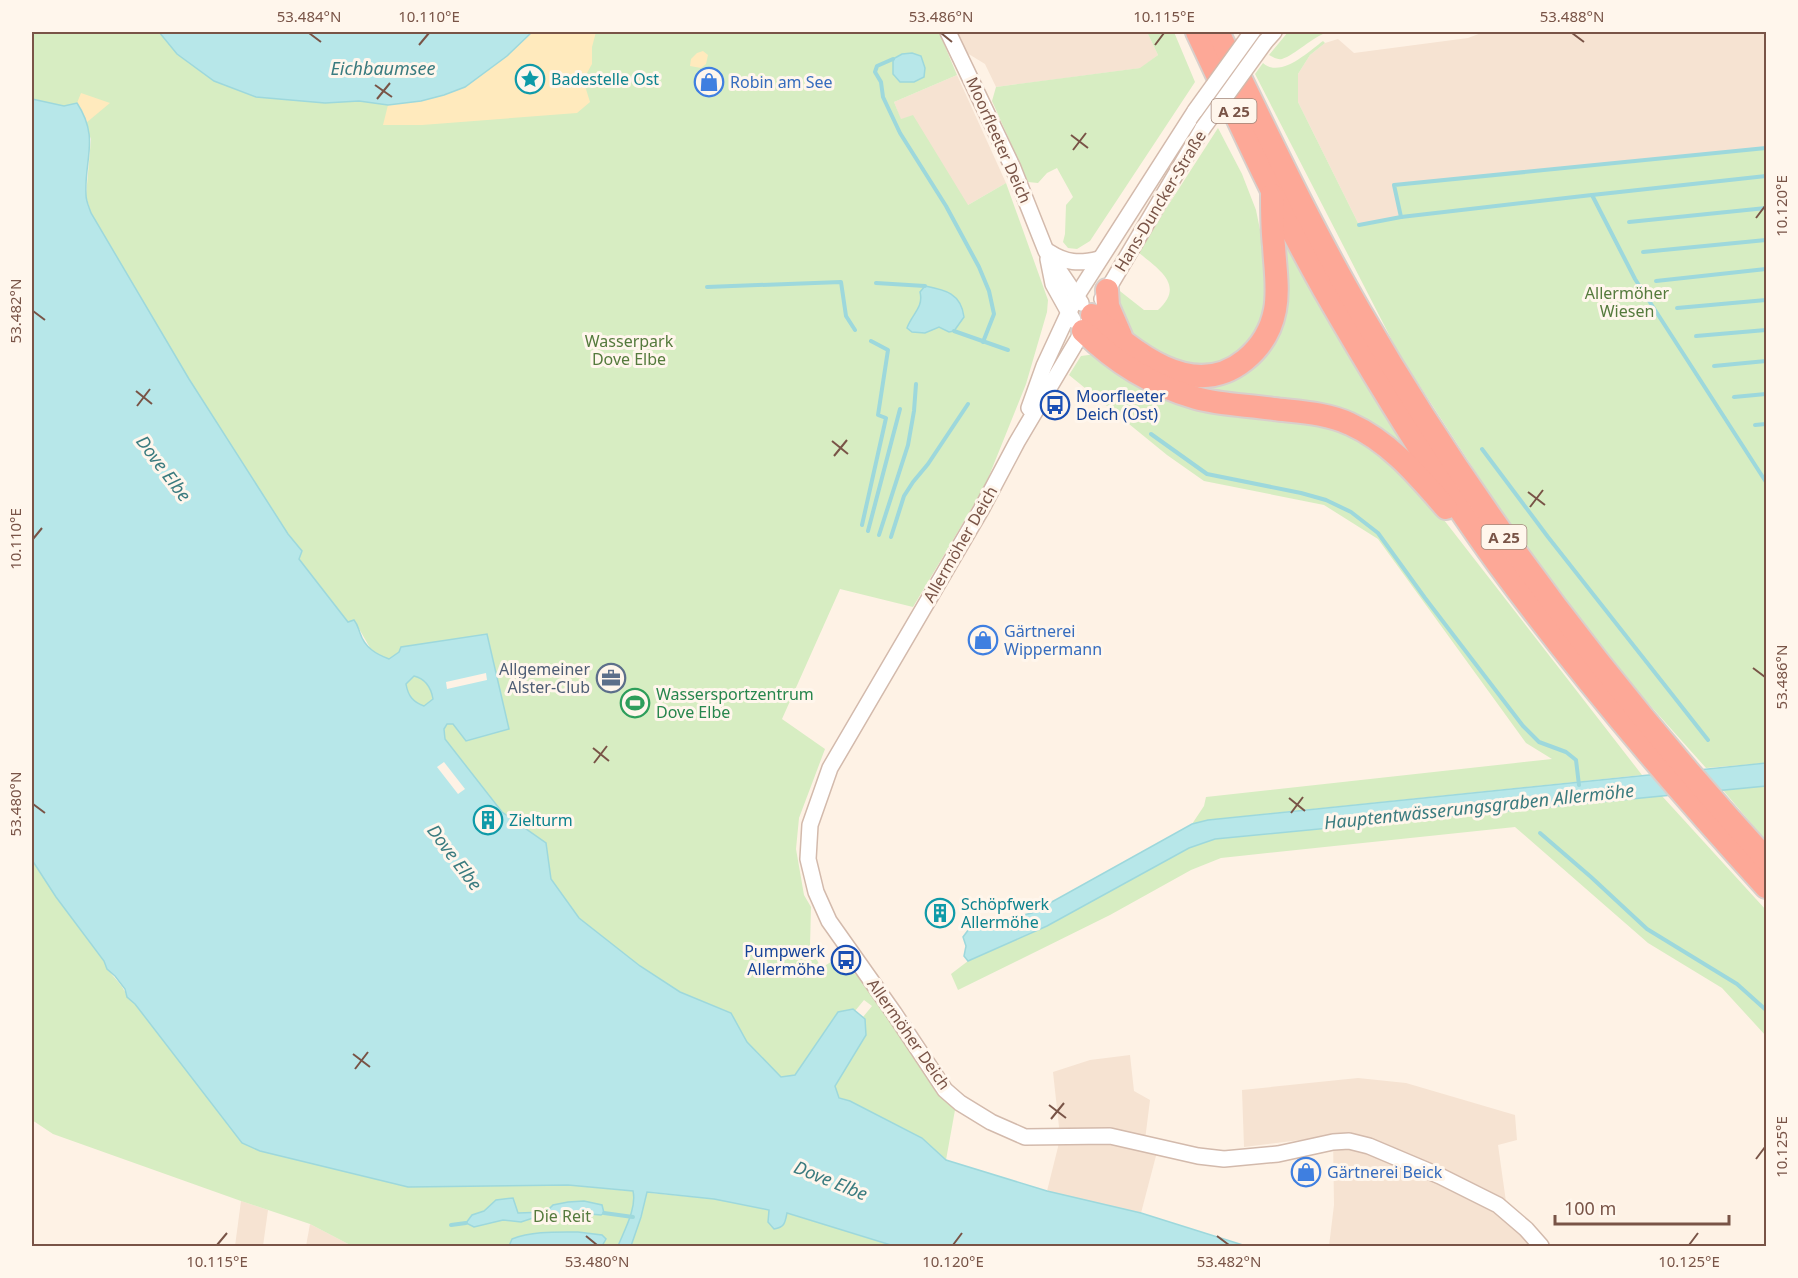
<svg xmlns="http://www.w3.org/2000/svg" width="1798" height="1278" font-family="'Noto Sans',sans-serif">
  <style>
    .residential { fill: #f6e3d2 }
    .green { fill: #d7edc2 }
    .sand { fill: #ffeabd }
    .water { fill: #b7e7e9; stroke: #9dd8dc; stroke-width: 1.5; fill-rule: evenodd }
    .pier { fill: #fef2e5 }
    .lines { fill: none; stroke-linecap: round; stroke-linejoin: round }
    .stream { stroke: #9dd8dc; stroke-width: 4 }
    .tertiary-casing { stroke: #d3baac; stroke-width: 18 }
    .motorway-casing { stroke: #d9cfcb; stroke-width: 26 }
    .tertiary { stroke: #fff; stroke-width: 15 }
    .motorway { stroke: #fda897; stroke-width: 22 }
    .tertiary-bridge-casing { stroke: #d3baac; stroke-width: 18; stroke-linecap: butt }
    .tertiary-bridge { stroke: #fff; stroke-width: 15 }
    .ticks { fill: none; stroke: #795447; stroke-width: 2 }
    .labels { text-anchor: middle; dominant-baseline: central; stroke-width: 6; stroke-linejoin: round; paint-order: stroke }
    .shield { fill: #fff6ec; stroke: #a18578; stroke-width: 1.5 }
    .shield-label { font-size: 15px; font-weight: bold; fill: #795447 }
    .culture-label { font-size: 16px; fill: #0d838f; stroke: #fff6ec; text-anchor: start }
    .shop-label { font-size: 16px; fill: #366cbe; stroke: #fff6ec; text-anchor: start }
    .street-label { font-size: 16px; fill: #795447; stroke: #fff6ec }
    .park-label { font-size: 16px; fill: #547a3c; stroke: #fff6ec }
    .transit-label { font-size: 16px; fill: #164399; stroke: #fff6ec; text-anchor: start }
    .service-label { font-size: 16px; fill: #4e5e75; stroke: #fff6ec; text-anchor: end }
    .leisure-label { font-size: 16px; fill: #27864d; stroke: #fff6ec; text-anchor: start }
    .water-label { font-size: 18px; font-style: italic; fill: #3a7b7f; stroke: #fff6ec }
    .neatline { fill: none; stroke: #795447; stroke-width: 2 }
    .ticks-label { font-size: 15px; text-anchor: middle; fill: #795447 }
  </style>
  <rect width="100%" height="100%" fill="#fef2e5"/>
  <g class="residential">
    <polygon points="957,32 1147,32 1158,55 1141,68 996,87 985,64 967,53"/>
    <polygon points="1484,32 1766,32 1766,148 1395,185 1401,217 1359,225 1298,102 1298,74 1310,55 1325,43 1338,39 1354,53 1468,38"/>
    <polygon points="957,75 1006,183 954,213 901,120 894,102"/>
    <polygon points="1130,1055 1134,1091 1150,1100 1144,1148 1157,1152 1141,1213 1047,1191 1058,1147 1059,1127 1053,1072 1090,1060"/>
    <polygon points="1358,1078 1406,1083 1515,1115 1517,1140 1498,1145 1509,1223 1533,1246 1329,1246 1334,1205 1333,1136 1244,1147 1242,1090"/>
    <polygon points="241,1201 268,1210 263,1246 235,1246"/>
    <polygon points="310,1224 352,1246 306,1246"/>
  </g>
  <g class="green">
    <polygon points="32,32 939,32 957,75 894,102 901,119 913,115 968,205 1006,183 1048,300 1047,312 1026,384 985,486 913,607 840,589 782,719 825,749 799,818 796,849 804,895 811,907 810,946 821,968 836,959 842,967 847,963 855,974 864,979 940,1094 955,1110 946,1160 922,1138 850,1101 839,1098 835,1086 865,1019 863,1017 872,1006 864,1000 855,1011 853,1009 838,1012 795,1075 781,1077 747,1042 731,1013 680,992 640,966 579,918 551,879 546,843 502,812 445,739 444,729 447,724 453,724 495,671 487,635 401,647 399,652 389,659 373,653 354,620 348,623 299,559 302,551 288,534 189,379 91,213 86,196 91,139 77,103 64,106 32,99"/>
    <polygon points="1147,32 1174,32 1195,82 1090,241 1077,249 1068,248 1063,242 1065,234 1066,205 1073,197 1057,168 1047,173 1038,183 1028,182 992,101 996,87 1140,68 1158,55"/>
    <path d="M1288,32H1328C1312,37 1295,55 1282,59C1277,60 1273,57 1269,55Z"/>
    <path d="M1323,41L1325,43L1310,55L1298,74V102L1359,225L1401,217L1394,185L1766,148V763L1706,768L1606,656L1515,533L1399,354L1255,74L1263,63C1281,79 1309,51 1323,41Z"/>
    <path d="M1218,128L1242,174L1256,210L1268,269L1265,318L1255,340L1235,357L1206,368L1173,363L1140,344L1116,321V288L1144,310H1158C1186,285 1158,269 1138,252Z"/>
    <polygon points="1279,230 1406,448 1404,451 1383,435 1180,388 1180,383 1272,337"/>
    <polygon points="1096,354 1130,377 1333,424 1365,439 1430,502 1642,775 1208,820 1192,824 1204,806 1206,797 1552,759 1526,743 1378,539 1324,505 1204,481 1167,455 1069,375 1081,356"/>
    <path d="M414,676C426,679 431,687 433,699L424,706C413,702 407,696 406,683Z"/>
    <polygon points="1766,786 1766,841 1723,790"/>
    <polygon points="1662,796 1766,910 1766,1036 1722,988 1648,943 1515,827 1221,858 1191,870 1110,915 958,990 951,974 968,961 1047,926 1189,848 1215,839"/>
    <path d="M32,860L56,897L104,961C108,975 123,982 127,997L355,1174L568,1185L714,1199L787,1213L894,1246H352L310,1224L241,1201L53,1134L32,1120Z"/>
  </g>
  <g class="sand">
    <polygon points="532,32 596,32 592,47 592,64 587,73 585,86 590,102 577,113 422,125 383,125 388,105 421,101 507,56"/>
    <polygon points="703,51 708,55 706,64 701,68 690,66 691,59 697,53"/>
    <polygon points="81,93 110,103 86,123 77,103"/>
  </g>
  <g class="water">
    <polygon points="159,32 532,32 507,56 465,87 444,95 421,101 388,105 359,101 325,103 256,97 214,81 177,54"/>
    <polygon points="912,53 921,56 925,68 924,77 914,82 900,82 893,74 893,59 902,54"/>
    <path d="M32,99L64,106L77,103C100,138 84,159 86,195C86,201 89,207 91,213L189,379L288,534L302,551L299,559L348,622L354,620C358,625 358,628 360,633C365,648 376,654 389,659L399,652L401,647L487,634L509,729L466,741L453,724H447L444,729L445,739L502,812L546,843L551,879L579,918L640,966L680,992L731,1013L747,1042L781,1077L795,1075L838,1012L853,1009L865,1019L866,1035L835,1086L839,1098L850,1101L922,1138L946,1160L1047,1191L1141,1213L1246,1246H894L787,1213C785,1223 785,1227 774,1229L768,1222L769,1210L714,1199L647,1192L641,1217L631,1246H618C624,1231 637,1208 633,1191L568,1185L408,1187L260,1151L242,1143L135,1004L127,997L125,989L115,976L107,969L104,961L56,897L32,860ZM414,676C426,679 431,687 433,699L424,706C413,702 408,696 406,684Z"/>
    <path d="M925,286C945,290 961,293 964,317L954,331L949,332L939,327L925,333L912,332L907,328C912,314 924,307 920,292Z"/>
    <path d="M1766,763V786L1215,839L1189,848L1047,926L968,961L964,956L966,946L963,937L978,917C986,921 992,917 999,920L1032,913L1192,824L1208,820Z"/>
    <polygon points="513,1198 518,1213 546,1212 553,1205 568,1202 584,1201 602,1205 604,1213 601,1215 590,1214 586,1216 567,1214 556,1218 533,1218 521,1222 503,1220 474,1227 466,1223 472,1215 484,1211 496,1200"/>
    <path d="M578,1232L602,1235L606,1239L602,1246H509L512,1239C532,1231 556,1232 578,1232Z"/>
  </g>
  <g class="pier">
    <polygon points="486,673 487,680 447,689 446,682"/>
    <polygon points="444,762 465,789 458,794 437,767"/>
  </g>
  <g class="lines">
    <g class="stream">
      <polyline points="893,59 877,66 875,72 881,82 883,97 900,133 946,206 979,267 989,291 994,314 983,342"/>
      <polyline points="1766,176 1592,195 1635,279 1766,482"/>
      <polyline points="1401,217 1592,195"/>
      <polyline points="1629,222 1766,208"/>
      <polyline points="1359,225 1401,217 1394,185 1766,148"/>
      <polyline points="1643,252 1766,240"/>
      <polyline points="1656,281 1766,269"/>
      <polyline points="876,283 925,286"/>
      <polyline points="707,287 841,282 846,316 855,330"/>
      <polyline points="1677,308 1766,300"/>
      <polyline points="954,331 1008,350"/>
      <polyline points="1696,336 1766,330"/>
      <polyline points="1714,366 1766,361"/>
      <polyline points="1734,397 1766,394"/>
      <polyline points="1755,425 1766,424"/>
      <polyline points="1151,434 1207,474 1301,493 1326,500 1351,512 1378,533 1425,598 1523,726 1539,742 1566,752 1576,760 1579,785"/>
      <polyline points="1482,449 1548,537 1708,740"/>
      <polyline points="862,525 886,418 878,415 888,350 871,341"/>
      <polyline points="868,531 900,409"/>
      <polyline points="879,535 908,445 914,411 916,384"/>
      <polyline points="891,537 904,496 913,482 928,464 968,404"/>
      <polyline points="1540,833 1591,877 1647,929 1737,984 1766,1010"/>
      <polyline points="604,1213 633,1217"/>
      <polyline points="451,1225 466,1223"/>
    </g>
    <g class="tertiary-casing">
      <g id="tertiary">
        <polyline points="948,32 1013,168 1046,251 1081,303"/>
        <polyline points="1265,42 1274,32"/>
        <path d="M1049,252C1066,263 1079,264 1099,259"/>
        <polyline points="1048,259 1053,284 1073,320"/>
        <polyline points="1102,299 1203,128"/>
        <polyline points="1087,324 1017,442 981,510 830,768 810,825 808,859 816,892 829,921 894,1013 945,1090 960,1103 991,1122 1025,1137 1110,1136 1198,1156 1224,1159 1278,1154 1333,1142 1349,1141 1369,1146 1440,1176 1498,1205 1526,1229 1541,1246"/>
        <polyline points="1029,408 1044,366 1076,297 1195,111"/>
      </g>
    </g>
    <g class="motorway-casing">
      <g id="motorway">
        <path d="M1197,32C1237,117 1276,205 1323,288C1377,382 1434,476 1498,564C1581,677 1672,784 1766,887"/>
        <path d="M1218,32C1264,126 1308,222 1361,313C1475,511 1613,691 1766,859"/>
        <polyline points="1107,290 1108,306 1121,336"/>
        <path d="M1092,315C1132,350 1192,403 1245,360C1261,347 1271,331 1275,310C1279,289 1275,267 1274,246C1272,229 1272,212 1272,195"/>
        <path d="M1083,331C1116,363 1151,385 1196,398C1221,405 1248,405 1274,409C1299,412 1327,413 1350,424C1390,442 1418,476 1446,508"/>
      </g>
    </g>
    <use href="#tertiary" class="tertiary"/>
    <use href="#motorway" class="motorway"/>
    <g class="tertiary-bridge-casing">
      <g id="tertiary-bridge">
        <polyline points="1195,111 1252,32"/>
        <polyline points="1203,128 1265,42"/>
      </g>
    </g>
    <use href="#tertiary-bridge" class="tertiary-bridge"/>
  </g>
  <path class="ticks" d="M309,33L321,42M941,33L952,42M1572,33L1584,42M419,45L429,33M1155,45L1164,33M375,85L392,97M377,99L390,83M1071,135L1088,148M1073,150L1086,133M1756,218L1765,206M33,311L45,320M136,391L152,404M137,406L150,389M832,441L848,454M834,456L847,440M1528,492L1545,505M1530,507L1543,490M33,539L42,528M1753,668L1765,677M593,748L609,761M594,763L607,746M1289,798L1305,811M33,804L45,813M1291,813L1303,797M353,1054L370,1067M355,1069L368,1052M1049,1105L1066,1118M1051,1119L1064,1103M1756,1159L1765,1147M586,1236L597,1245M1217,1236L1229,1245M217,1245L227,1233M953,1245L962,1233M1689,1245L1698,1233"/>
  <defs>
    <g id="sight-ring" transform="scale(1.5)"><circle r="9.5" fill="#fff6ec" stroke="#0f9aa8" stroke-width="1.5"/><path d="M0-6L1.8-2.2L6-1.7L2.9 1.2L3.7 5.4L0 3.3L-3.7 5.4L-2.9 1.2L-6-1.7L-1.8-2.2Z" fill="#0f9aa8"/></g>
    <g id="shop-ring" transform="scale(1.5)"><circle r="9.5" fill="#fff6ec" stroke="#3f7fe0" stroke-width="1.5"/><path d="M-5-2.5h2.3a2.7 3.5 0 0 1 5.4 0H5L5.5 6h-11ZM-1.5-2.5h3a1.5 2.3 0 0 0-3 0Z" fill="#3f7fe0"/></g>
    <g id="bus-ring" transform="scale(1.5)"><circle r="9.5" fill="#fff6ec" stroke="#1a4fb4" stroke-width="1.5"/><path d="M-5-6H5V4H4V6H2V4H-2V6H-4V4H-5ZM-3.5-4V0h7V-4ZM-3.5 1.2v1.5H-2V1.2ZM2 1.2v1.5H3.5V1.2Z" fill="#1a4fb4"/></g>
    <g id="office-ring" transform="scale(1.5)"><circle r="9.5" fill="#fff6ec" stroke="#5c6f8a" stroke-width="1.5"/><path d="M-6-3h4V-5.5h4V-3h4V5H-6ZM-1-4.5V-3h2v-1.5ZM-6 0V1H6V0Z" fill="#5c6f8a"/></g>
    <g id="stadium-ring" transform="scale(1.5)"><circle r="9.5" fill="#fff6ec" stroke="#2e9e5b" stroke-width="1.5"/><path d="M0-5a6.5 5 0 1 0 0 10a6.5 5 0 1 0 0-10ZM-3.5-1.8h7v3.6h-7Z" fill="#2e9e5b"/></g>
    <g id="building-ring" transform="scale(1.5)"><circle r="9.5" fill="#fff6ec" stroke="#0f9aa8" stroke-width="1.5"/><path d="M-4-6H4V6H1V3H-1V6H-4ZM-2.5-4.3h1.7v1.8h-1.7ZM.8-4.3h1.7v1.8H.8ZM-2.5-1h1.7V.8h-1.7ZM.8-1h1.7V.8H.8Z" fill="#0f9aa8"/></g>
  </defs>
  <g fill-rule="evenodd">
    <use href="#sight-ring" x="530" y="79"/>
    <use href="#shop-ring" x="709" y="82"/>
    <use href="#bus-ring" x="1055" y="405"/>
    <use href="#shop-ring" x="983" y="640"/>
    <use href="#office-ring" x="611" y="678"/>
    <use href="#stadium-ring" x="635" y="703"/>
    <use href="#building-ring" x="488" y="820"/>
    <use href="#building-ring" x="940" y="913"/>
    <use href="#bus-ring" x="846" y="960"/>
    <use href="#shop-ring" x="1306" y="1172"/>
  </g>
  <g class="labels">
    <g class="shield">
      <rect x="1211.5" y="99" width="45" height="24" rx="4.5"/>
      <rect x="1481.5" y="525" width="45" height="24" rx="4.5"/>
    </g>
    <g class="shield-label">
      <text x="1234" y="111">A 25</text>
      <text x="1504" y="537">A 25</text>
    </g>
    <g class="culture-label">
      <text x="551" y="79">Badestelle Ost</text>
      <text x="509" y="820">Zielturm</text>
      <text x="961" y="904">Schöpfwerk<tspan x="961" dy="18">Allermöhe</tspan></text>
    </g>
    <g class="shop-label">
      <text x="730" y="82">Robin am See</text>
      <text x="1004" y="631">Gärtnerei<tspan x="1004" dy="18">Wippermann</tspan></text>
      <text x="1327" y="1172">Gärtnerei Beick</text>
    </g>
    <g class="street-label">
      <text transform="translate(999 140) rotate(66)">Moorfleeter Deich</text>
      <text transform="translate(1160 201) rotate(-59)">Hans-Duncker-Straße</text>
      <text transform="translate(960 544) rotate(-60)">Allermöher Deich</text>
      <text transform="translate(909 1034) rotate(55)">Allermöher Deich</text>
    </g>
    <g class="park-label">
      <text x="1627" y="293">Allermöher<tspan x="1627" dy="18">Wiesen</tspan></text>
      <text x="629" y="341">Wasserpark<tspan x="629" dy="18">Dove Elbe</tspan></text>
      <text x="562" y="1216">Die Reit</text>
    </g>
    <g class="transit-label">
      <text x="1076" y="396">Moorfleeter<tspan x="1076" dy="18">Deich (Ost)</tspan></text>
      <text x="825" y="951" text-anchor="end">Pumpwerk<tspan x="825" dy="18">Allermöhe</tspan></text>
    </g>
    <g class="service-label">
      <text x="590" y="669">Allgemeiner<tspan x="590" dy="18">Alster-Club</tspan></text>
    </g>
    <g class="leisure-label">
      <text x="656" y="694">Wassersportzentrum<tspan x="656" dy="18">Dove Elbe</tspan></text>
    </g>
    <g class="water-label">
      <text x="383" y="68">Eichbaumsee</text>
      <text transform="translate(164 468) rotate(53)">Dove Elbe</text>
      <text transform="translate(1479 806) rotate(-6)">Hauptentwässerungsgraben Allermöhe</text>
      <text transform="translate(455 857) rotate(53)">Dove Elbe</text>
      <text transform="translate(831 1180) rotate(22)">Dove Elbe</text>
    </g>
  </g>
  <rect width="1798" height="1278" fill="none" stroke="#fff6ec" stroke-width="66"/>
  <path d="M1555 1215v9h174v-9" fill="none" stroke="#795447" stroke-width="3"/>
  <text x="1564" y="1215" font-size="18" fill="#795447" stroke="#fff6ec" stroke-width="4.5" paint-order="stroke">100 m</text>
  <rect x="33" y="33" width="1732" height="1212" class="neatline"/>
  <g class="ticks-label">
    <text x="309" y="22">53.484°N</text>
    <text x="429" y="22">10.110°E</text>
    <text x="941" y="22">53.486°N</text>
    <text x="1164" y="22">10.115°E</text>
    <text x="1572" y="22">53.488°N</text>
    <text transform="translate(1782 206) rotate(-90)" y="5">10.120°E</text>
    <text transform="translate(16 311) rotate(-90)" y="5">53.482°N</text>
    <text transform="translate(16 539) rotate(-90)" y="5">10.110°E</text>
    <text transform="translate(1782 677) rotate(-90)" y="5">53.486°N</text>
    <text transform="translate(16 804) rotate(-90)" y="5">53.480°N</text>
    <text transform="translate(1782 1147) rotate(-90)" y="5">10.125°E</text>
    <text x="217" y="1267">10.115°E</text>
    <text x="597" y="1267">53.480°N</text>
    <text x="953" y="1267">10.120°E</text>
    <text x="1229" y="1267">53.482°N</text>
    <text x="1689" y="1267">10.125°E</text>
  </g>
</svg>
